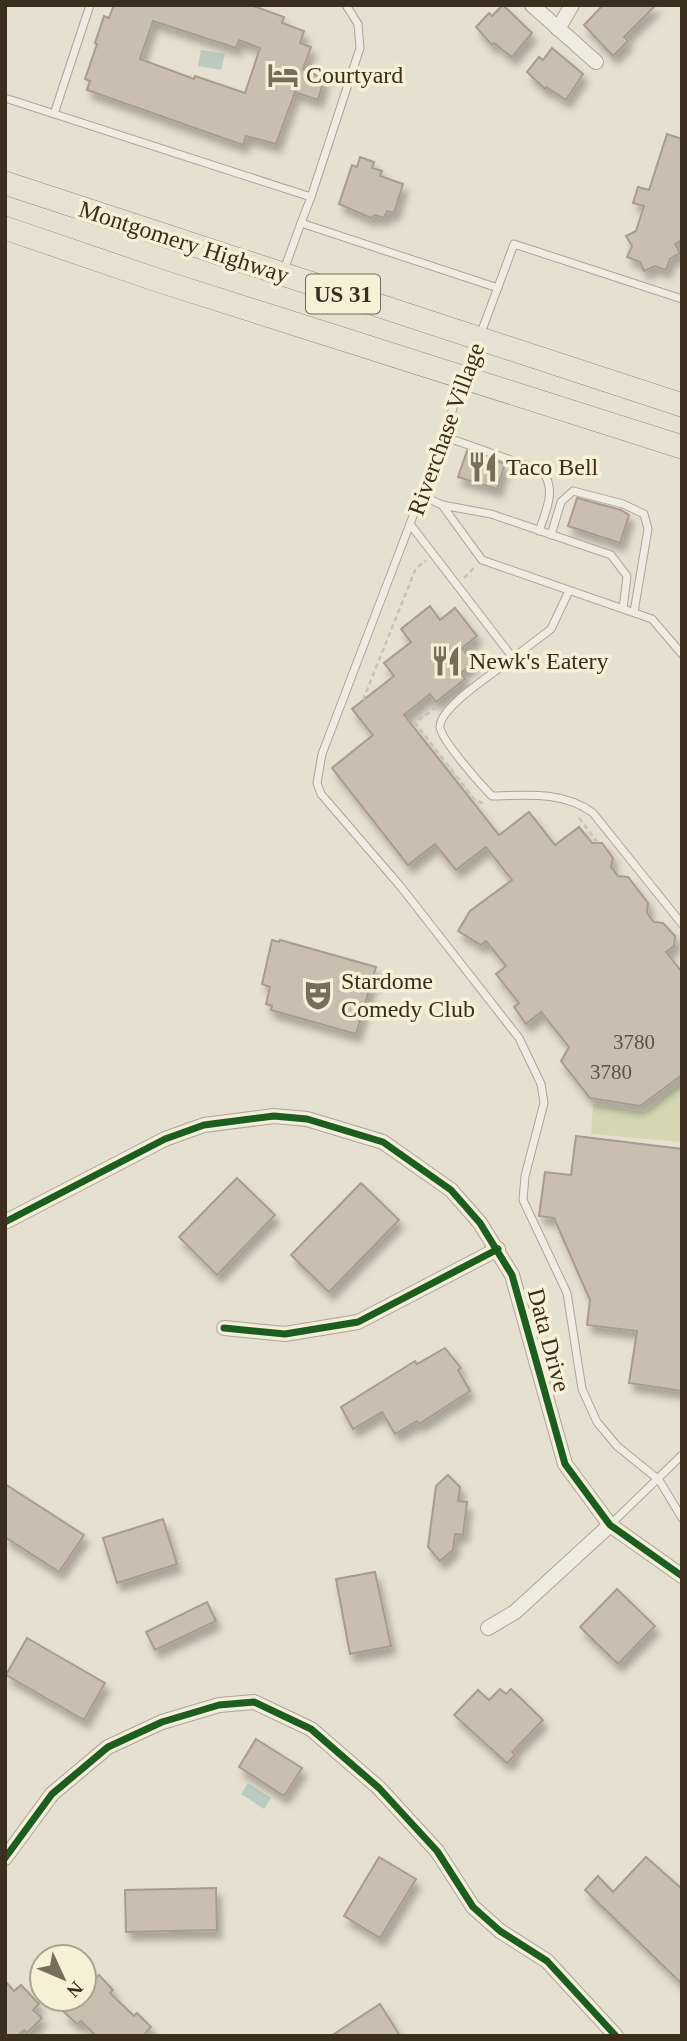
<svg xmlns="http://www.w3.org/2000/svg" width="687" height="2041" font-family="'Times New Roman',serif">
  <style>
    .green { fill: #d4d7b2 }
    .water { fill: #baccc2 }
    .building { fill: #cabeb0; stroke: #a79c8e; stroke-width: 2; fill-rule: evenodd; filter: url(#shadow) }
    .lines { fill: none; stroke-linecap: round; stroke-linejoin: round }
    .service-casing { stroke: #aca598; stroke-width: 9 }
    .minor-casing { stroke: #aca598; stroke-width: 16 }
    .primary-casing { stroke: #918b7f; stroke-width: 24 }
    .path { stroke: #c7c2b8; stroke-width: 2.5; stroke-dasharray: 5 3.5; stroke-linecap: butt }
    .service { stroke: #eeebe1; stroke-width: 7 }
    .minor { stroke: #eeebe1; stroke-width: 14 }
    .primary { stroke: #e6e1d3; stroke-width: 23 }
    .cycleway-casing { stroke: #f7efd6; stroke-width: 11 }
    .cycleway { stroke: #1b5e20; stroke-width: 7 }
    .labels { text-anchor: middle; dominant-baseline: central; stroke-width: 7; stroke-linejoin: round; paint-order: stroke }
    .number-label { font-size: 21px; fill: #605243 }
    .shield { fill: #f7efd6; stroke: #746856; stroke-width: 2 }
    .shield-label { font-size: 23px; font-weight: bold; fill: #3c2e1f }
    .poi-label { font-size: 24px; fill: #3c2e1f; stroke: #f7efd6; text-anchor: start }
    .street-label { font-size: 24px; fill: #3c2e1f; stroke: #f7efd6 }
  </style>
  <defs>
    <filter id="shadow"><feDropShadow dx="4.5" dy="8" stdDeviation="3.5" flood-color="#0004"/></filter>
  </defs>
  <rect width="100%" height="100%" fill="#e6e0d0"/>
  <polygon class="green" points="682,1082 682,1142 591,1134 593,1104 645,1112"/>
  <g class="water">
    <polygon points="201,50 225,54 221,70 198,66"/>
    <polygon points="248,1783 271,1798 264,1809 241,1794"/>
  </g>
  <g class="building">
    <path d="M114,5H251L284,17L282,23L304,31L300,43L311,47L303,69L324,79L318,100L295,92L276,144L246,136L243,145L87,90L90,81L85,79L97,44L95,43L104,16L109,18ZM153,21L236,48L239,40L260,48L245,93L195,76L194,79L140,59Z"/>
    <polygon points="503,5 532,33 512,57 494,43 492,45 476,27 489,13 492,16"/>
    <polygon points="603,5 656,5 624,37 628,41 613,56 584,25"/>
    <polygon points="552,48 583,74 566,100 546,87 545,89 527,72 539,57 543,60"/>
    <polygon points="667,134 682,139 682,240 675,244 680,253 670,259 666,270 655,266 644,271 640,262 627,257 632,246 626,236 636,231 644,206 633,203 638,187 649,190"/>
    <polygon points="360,157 374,162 372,168 382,171 380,176 403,184 394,213 387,211 384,218 375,215 371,218 339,204 352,165 357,167"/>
    <polygon points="467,451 505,464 497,489 458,477"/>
    <polygon points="577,498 621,510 629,515 620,543 568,526"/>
    <polygon points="430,606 440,620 455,608 477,636 462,648 473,663 461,673 465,679 436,702 430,694 404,715 499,835 529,812 555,845 579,827 592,843 602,843 613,858 611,867 618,876 628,877 648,903 647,913 654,922 663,923 675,936 674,946 666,952 682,972 682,1075 640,1106 590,1098 561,1061 569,1047 541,1012 526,1024 514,1007 519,1003 496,974 506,966 486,941 481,945 458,931 470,911 512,880 486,847 456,870 435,844 408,865 332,768 373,735 352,709 394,676 384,663 411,642 401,629"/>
    <polygon points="272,940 279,942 280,940 376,967 356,1034 271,1010 272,1006 266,1004 270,987 262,984"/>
    <polygon points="576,1136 682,1149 682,1391 629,1383 637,1331 587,1325 590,1300 554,1218 539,1216 545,1172 571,1175"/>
    <polygon points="237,1178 275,1215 217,1275 179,1237"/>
    <polygon points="361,1183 399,1220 329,1292 291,1255"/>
    <polygon points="445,1348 461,1368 458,1370 470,1391 419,1424 417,1421 395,1434 382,1412 353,1429 341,1407 415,1361 417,1364"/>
    <polygon points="448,1475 460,1487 458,1501 467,1502 463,1535 455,1534 453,1550 440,1561 428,1547 436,1486"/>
    <polygon points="5,1484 84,1535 59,1572 5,1537"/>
    <polygon points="163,1519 177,1564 117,1583 103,1538"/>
    <polygon points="375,1572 391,1646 350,1654 336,1579"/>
    <polygon points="617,1589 655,1626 618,1664 580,1627"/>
    <polygon points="207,1602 216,1621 155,1650 146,1632"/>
    <polygon points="27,1638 105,1683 84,1720 6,1675"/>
    <polygon points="500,1689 506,1694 511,1689 543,1720 512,1752 515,1755 507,1763 454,1715 478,1690 489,1700"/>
    <polygon points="256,1739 302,1768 284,1796 239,1767"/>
    <polygon points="379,1857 416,1879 380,1938 344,1916"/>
    <polygon points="646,1857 682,1889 682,1984 585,1890 598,1876 613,1892"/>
    <polygon points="216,1888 217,1930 126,1932 125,1890"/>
    <polygon points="99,1975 113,1990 110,1993 134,2016 137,2013 151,2027 143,2036 96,2036 81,2021 77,2024 64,2012 77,1999 84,1999 84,1978 90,1984"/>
    <polygon points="5,1981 14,1991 21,1985 39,2004 33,2010 42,2018 27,2033 24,2030 17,2036 5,2036"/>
    <polygon points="380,2004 400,2036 331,2036"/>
  </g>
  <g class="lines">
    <g class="service-casing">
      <g id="service">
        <polyline points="5,98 311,197 301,223"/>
        <polyline points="54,114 90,5"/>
        <polyline points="311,197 360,48 358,24 346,5"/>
        <polyline points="284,270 301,223 498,288"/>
        <path d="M682,299L514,244L410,524L513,658C497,671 439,707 440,727C441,740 482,786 492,796C527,795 564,791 593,813L682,924"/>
        <path d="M443,436L542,471C557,489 546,511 539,531"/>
        <polyline points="421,495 442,505"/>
        <polyline points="410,524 322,754 317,783 321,794 401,887 519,1038 541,1084 544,1103 525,1176 523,1200 567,1293 582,1389 597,1422 617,1446 659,1480 682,1518"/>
        <polyline points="551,535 561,502 573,491 623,504 644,514 648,529 634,612"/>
        <polyline points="623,609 627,576 611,555 491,514 442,505 482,560 652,619 682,654"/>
        <polyline points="513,658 551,629 569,591"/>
        <polyline points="610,1525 682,1455"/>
      </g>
    </g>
    <g class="minor-casing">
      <g id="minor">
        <polyline points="532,5 596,62"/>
        <polyline points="558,29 572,5"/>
        <polyline points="5,1222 165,1139 204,1125 274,1116 307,1119 383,1142 451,1190 480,1223 512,1275 565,1464 610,1525 682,1576"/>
        <polyline points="224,1328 285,1334 358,1322 498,1249"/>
        <polyline points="488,1628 515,1612 610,1525"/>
        <polyline points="5,1858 52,1794 108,1747 162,1722 219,1705 254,1702 311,1729 379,1788 437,1851 473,1907 500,1931 547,1961 616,2036"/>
      </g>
    </g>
    <g class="primary-casing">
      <g id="primary">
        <polyline points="5,183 682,405"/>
        <polyline points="5,228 160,281 682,447"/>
      </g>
    </g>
    <g class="path">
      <polyline points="464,578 474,568"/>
      <polyline points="363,700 416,568 426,561"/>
      <polyline points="436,707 415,723 474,799 484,804"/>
      <polyline points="579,818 598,843"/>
    </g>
    <use href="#service" class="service"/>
    <use href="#minor" class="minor"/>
    <use href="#primary" class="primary"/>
    <g class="cycleway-casing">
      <g id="cycleway">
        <polyline points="5,1222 165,1139 204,1125 274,1116 307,1119 383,1142 451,1190 480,1223 512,1275 565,1464 610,1525 682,1576"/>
        <polyline points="224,1328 285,1334 358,1322 498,1249"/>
        <polyline points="5,1858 52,1794 108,1747 162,1722 219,1705 254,1702 311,1729 379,1788 437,1851 473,1907 500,1931 547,1961 616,2036"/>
      </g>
    </g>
    <use href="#cycleway" class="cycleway"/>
  </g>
  <defs>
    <g id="hotel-bare" transform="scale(2.415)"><path d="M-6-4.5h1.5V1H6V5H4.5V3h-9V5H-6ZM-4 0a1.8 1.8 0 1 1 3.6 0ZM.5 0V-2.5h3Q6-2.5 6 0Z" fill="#786c5d" stroke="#f7efd6" stroke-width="2.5" paint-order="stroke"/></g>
    <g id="restaurant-bare" transform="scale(2.415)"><path d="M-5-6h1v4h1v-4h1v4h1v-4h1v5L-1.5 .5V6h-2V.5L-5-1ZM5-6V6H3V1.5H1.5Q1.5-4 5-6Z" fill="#786c5d" stroke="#f7efd6" stroke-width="2.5" paint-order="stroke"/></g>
    <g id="theatre-bare" transform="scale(2.415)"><path d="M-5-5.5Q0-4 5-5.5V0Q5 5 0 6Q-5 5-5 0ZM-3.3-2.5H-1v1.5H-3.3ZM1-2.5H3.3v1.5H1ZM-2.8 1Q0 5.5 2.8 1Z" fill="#786c5d" stroke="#f7efd6" stroke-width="2.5" paint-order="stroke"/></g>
  </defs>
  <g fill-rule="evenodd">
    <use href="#hotel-bare" x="283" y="75"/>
    <use href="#restaurant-bare" x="483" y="467"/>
    <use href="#restaurant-bare" x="446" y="661"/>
    <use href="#theatre-bare" x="318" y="995"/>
  </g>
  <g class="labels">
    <g class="number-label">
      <text x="634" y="1042">3780</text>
      <text x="611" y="1072">3780</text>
    </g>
    <rect class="shield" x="306" y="274.5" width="74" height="39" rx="5"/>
    <g class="shield-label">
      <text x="343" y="294">US 31</text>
    </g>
    <g class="poi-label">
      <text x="306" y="75">Courtyard</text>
      <text x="506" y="467">Taco Bell</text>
      <text x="469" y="661">Newk's Eatery</text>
      <text x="341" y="981">Stardome<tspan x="341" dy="28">Comedy Club</tspan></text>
    </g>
    <g class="street-label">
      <text transform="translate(184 242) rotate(18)">Montgomery Highway</text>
      <text transform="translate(446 429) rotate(-70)">Riverchase Village</text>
      <text transform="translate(549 1340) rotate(75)">Data Drive</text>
    </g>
  </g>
  <rect width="687" height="2041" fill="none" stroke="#3c2e1f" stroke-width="14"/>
  <g transform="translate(63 1978) rotate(134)"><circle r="33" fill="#f7efd6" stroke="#aca28d" stroke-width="2"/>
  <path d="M0-5L12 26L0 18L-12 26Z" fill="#786c5d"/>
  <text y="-10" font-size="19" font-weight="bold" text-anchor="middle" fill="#3c2e1f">N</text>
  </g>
</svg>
